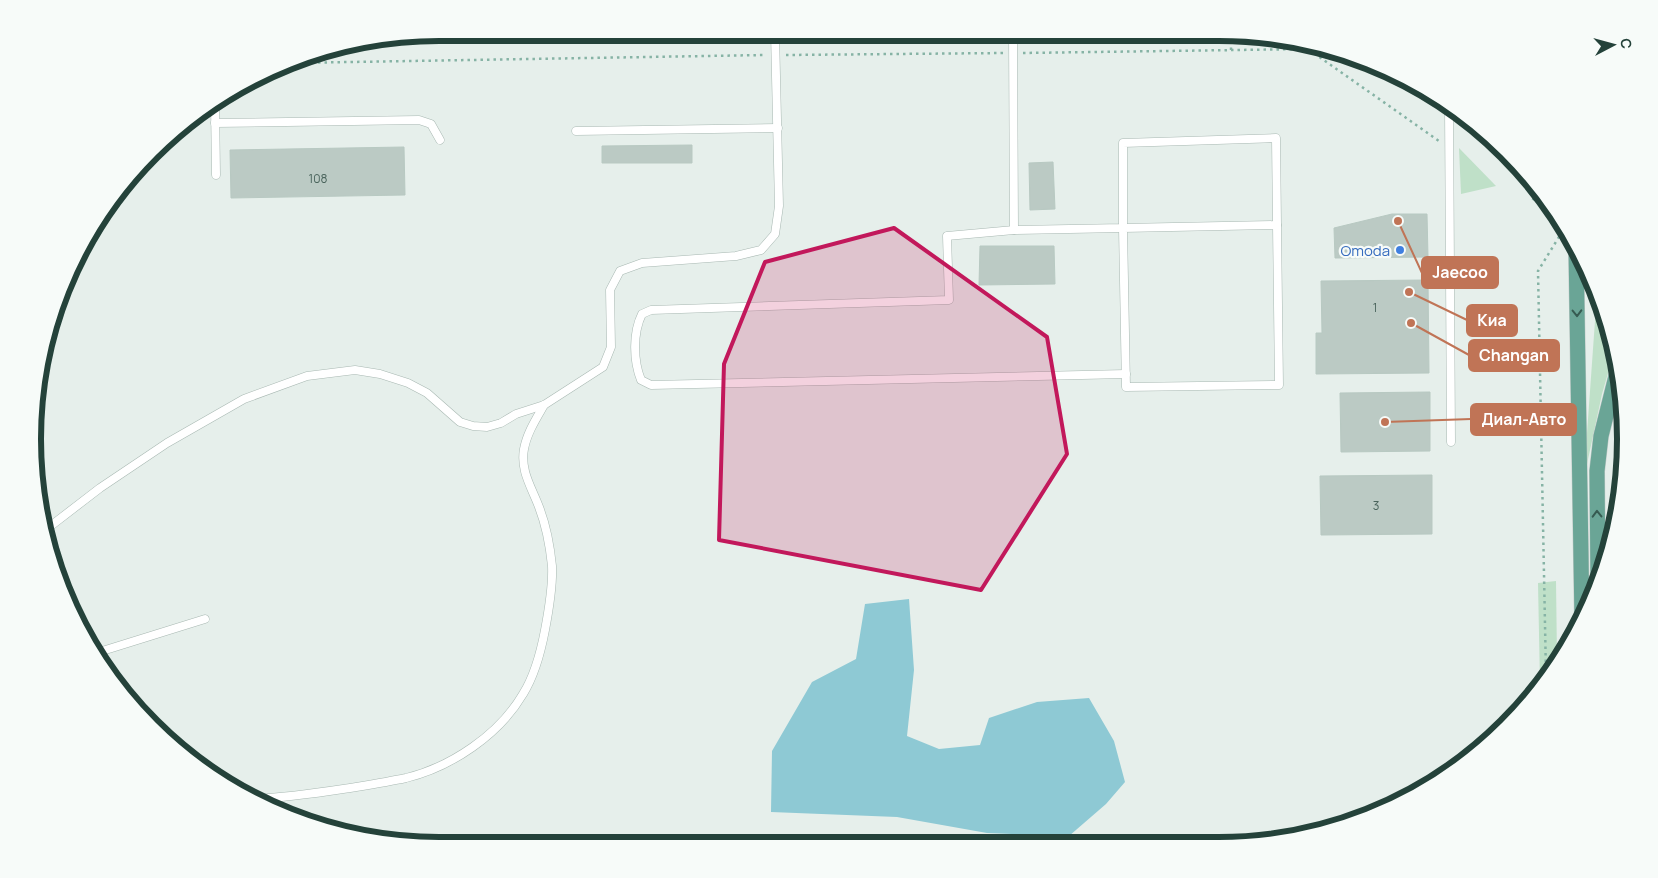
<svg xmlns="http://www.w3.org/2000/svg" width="1658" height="878" font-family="Manrope,sans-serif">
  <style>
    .green { fill: #bfe0c8 }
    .water { fill: #8ec9d4 }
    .building { fill: #bbcac4; stroke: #b8c9c2 }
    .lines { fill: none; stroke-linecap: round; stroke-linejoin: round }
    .service-casing { stroke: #a8b8b2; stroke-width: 9 }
    .primary-casing { stroke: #c2cac8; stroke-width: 16 }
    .path { stroke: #86b3a5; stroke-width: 2.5; stroke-dasharray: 2.5 4; stroke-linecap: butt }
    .service { stroke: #fff; stroke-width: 8 }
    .primary { stroke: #6aa596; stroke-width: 15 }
    .oneway { stroke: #365b51 }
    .marked { fill: #c2185b; fill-opacity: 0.2; stroke: #c2185b; stroke-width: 4; stroke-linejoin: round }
    .shop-dot { fill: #3f7fe0; stroke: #f7fbf9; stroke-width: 2 }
    .labels { text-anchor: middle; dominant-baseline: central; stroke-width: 4.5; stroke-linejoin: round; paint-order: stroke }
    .number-label { font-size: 12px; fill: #4a645c }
    .shop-label { font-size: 15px; fill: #366cbe; stroke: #f7fbf9; text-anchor: end }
    .rim { fill: none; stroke: #24423a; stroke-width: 6 }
    .leader { fill: none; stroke: #c07456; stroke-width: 2 }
    .callout-dot { fill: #c07456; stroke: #f7fbf9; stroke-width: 2 }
    .callout { fill: #c07456; stroke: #c07456; stroke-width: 2 }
    .callout-label { font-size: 16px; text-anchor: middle; font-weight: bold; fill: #fff }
  </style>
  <rect width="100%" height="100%" fill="#e6efeb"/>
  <g class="green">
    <polygon points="1459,148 1496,186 1461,194"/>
    <polygon points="1597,293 1604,309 1614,352 1602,394 1587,464 1585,461"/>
    <polygon points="1623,401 1625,466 1619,500 1619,406"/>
    <polygon points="1556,581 1557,659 1540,684 1538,583"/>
  </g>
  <polygon class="water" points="909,599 914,670 907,736 939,749 980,745 989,718 1037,702 1089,698 1114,741 1125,782 1106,804 1069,836 987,833 897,817 771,812 772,751 812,682 856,659 865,604"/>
  <g class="building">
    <polygon points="692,145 692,163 602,163 602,146"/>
    <polygon points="404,147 405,195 231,198 230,150"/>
    <polygon points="1053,162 1055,209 1030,210 1029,163"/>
    <polygon points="1392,214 1427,214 1428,257 1335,258 1334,228"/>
    <polygon points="980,246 1054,246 1055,284 979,285"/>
    <polygon points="1428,280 1429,373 1316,374 1316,333 1322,333 1321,281"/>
    <polygon points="1430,392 1430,451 1341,452 1340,393"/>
    <polygon points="1432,475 1432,534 1321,535 1320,476"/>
  </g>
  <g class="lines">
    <g class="service-casing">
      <g id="service">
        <polyline points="1013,33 1014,230 1123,228 1123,143 1276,138 1277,225"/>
        <polyline points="215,104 216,175"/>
        <polyline points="1449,106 1451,442"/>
        <polyline points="215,123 419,120 431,124 440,140"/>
        <polyline points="576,131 778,128"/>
        <polygon points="1277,225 1279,385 1126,387 1123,228"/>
        <path d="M1014,230L947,236L949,300L651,310L642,314C633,332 633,360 641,380L651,385L1126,374"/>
        <polyline points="48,528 100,488 167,443 244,399 307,376 355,370 380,374 408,383 427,393 460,422 473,426 487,427 501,423 516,414 544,405 603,367 611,347 610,290 620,271 642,263 736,256 761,250 775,234 779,206 775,33"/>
        <polyline points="99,652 205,619"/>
        <path d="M252,799C285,798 317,793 350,788C368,785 387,782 406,778C451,767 499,735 523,694C535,675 541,651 545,630C549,609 553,587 552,566C550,546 546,525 539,507C532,488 520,471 524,449C527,433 536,419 544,405"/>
      </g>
    </g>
    <g class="primary-casing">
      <g id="primary">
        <polyline points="433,33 498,33"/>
        <polyline points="1576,247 1582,621"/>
        <polyline points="1598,581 1597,471 1601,436 1618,368"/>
      </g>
    </g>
    <g class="path">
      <polyline points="1285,40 1285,49"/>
      <polyline points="1310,49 1329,48"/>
      <polyline points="1231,50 1231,42 1233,39 1277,39"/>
      <polyline points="1023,53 1308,49 1439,141"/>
      <polyline points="786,55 1005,53"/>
      <polyline points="292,63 765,55"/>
      <polyline points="1530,179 1532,198 1557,216"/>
      <polyline points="1546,675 1538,271 1562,232 1562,223"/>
    </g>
    <use href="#service" class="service"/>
    <use href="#primary" class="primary"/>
  </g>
  <defs><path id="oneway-chevron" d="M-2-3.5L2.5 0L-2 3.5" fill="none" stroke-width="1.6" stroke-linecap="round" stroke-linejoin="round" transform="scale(1.25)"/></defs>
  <g class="oneway">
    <use href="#oneway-chevron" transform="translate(1577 313) rotate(89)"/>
    <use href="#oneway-chevron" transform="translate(1597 514) rotate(-91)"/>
  </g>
  <path class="marked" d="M894,228L1047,337L1067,454L981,590L719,540L724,364L765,262Z"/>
  <circle class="shop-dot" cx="1400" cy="250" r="5"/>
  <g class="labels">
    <g class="number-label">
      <text x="318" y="178">108</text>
      <text x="1375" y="307">1</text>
      <text x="1376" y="505">3</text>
    </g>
    <g class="shop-label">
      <text x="1390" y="250">Omoda</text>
    </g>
  </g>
  <path d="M0 0H1658V878H0ZM439 41H1219A398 398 0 0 1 1617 439V439A398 398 0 0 1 1219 837H439A398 398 0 0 1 41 439V439A398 398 0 0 1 439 41Z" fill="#f7fbf9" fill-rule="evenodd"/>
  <path class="rim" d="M439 41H1219A398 398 0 0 1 1617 439V439A398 398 0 0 1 1219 837H439A398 398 0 0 1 41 439V439A398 398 0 0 1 439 41Z"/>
  <path class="leader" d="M1398 221L1422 273M1409 292L1467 320M1411 323L1469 355M1385 422L1471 419"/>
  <g class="callout-dot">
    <circle cx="1398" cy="221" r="5"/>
    <circle cx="1409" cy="292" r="5"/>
    <circle cx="1411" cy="323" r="5"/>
    <circle cx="1385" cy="422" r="5"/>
  </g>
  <g class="callout">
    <rect x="1422" y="257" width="76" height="31" rx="5"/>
    <rect x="1467" y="305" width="50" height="31" rx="5"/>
    <rect x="1469" y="340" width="90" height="31" rx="5"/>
    <rect x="1471" y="404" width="105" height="31" rx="5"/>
  </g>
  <g class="callout-label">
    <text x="1460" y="278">Jaecoo</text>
    <text x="1492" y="326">Киа</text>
    <text x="1514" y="361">Changan</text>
    <text x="1524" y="425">Диал-Авто</text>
  </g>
  <g transform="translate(1613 45) rotate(84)" stroke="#f7fbf9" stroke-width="4" paint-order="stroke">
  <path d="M0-4L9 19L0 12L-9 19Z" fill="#24423a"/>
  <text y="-8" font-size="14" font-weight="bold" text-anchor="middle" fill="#24423a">С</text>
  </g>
</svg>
